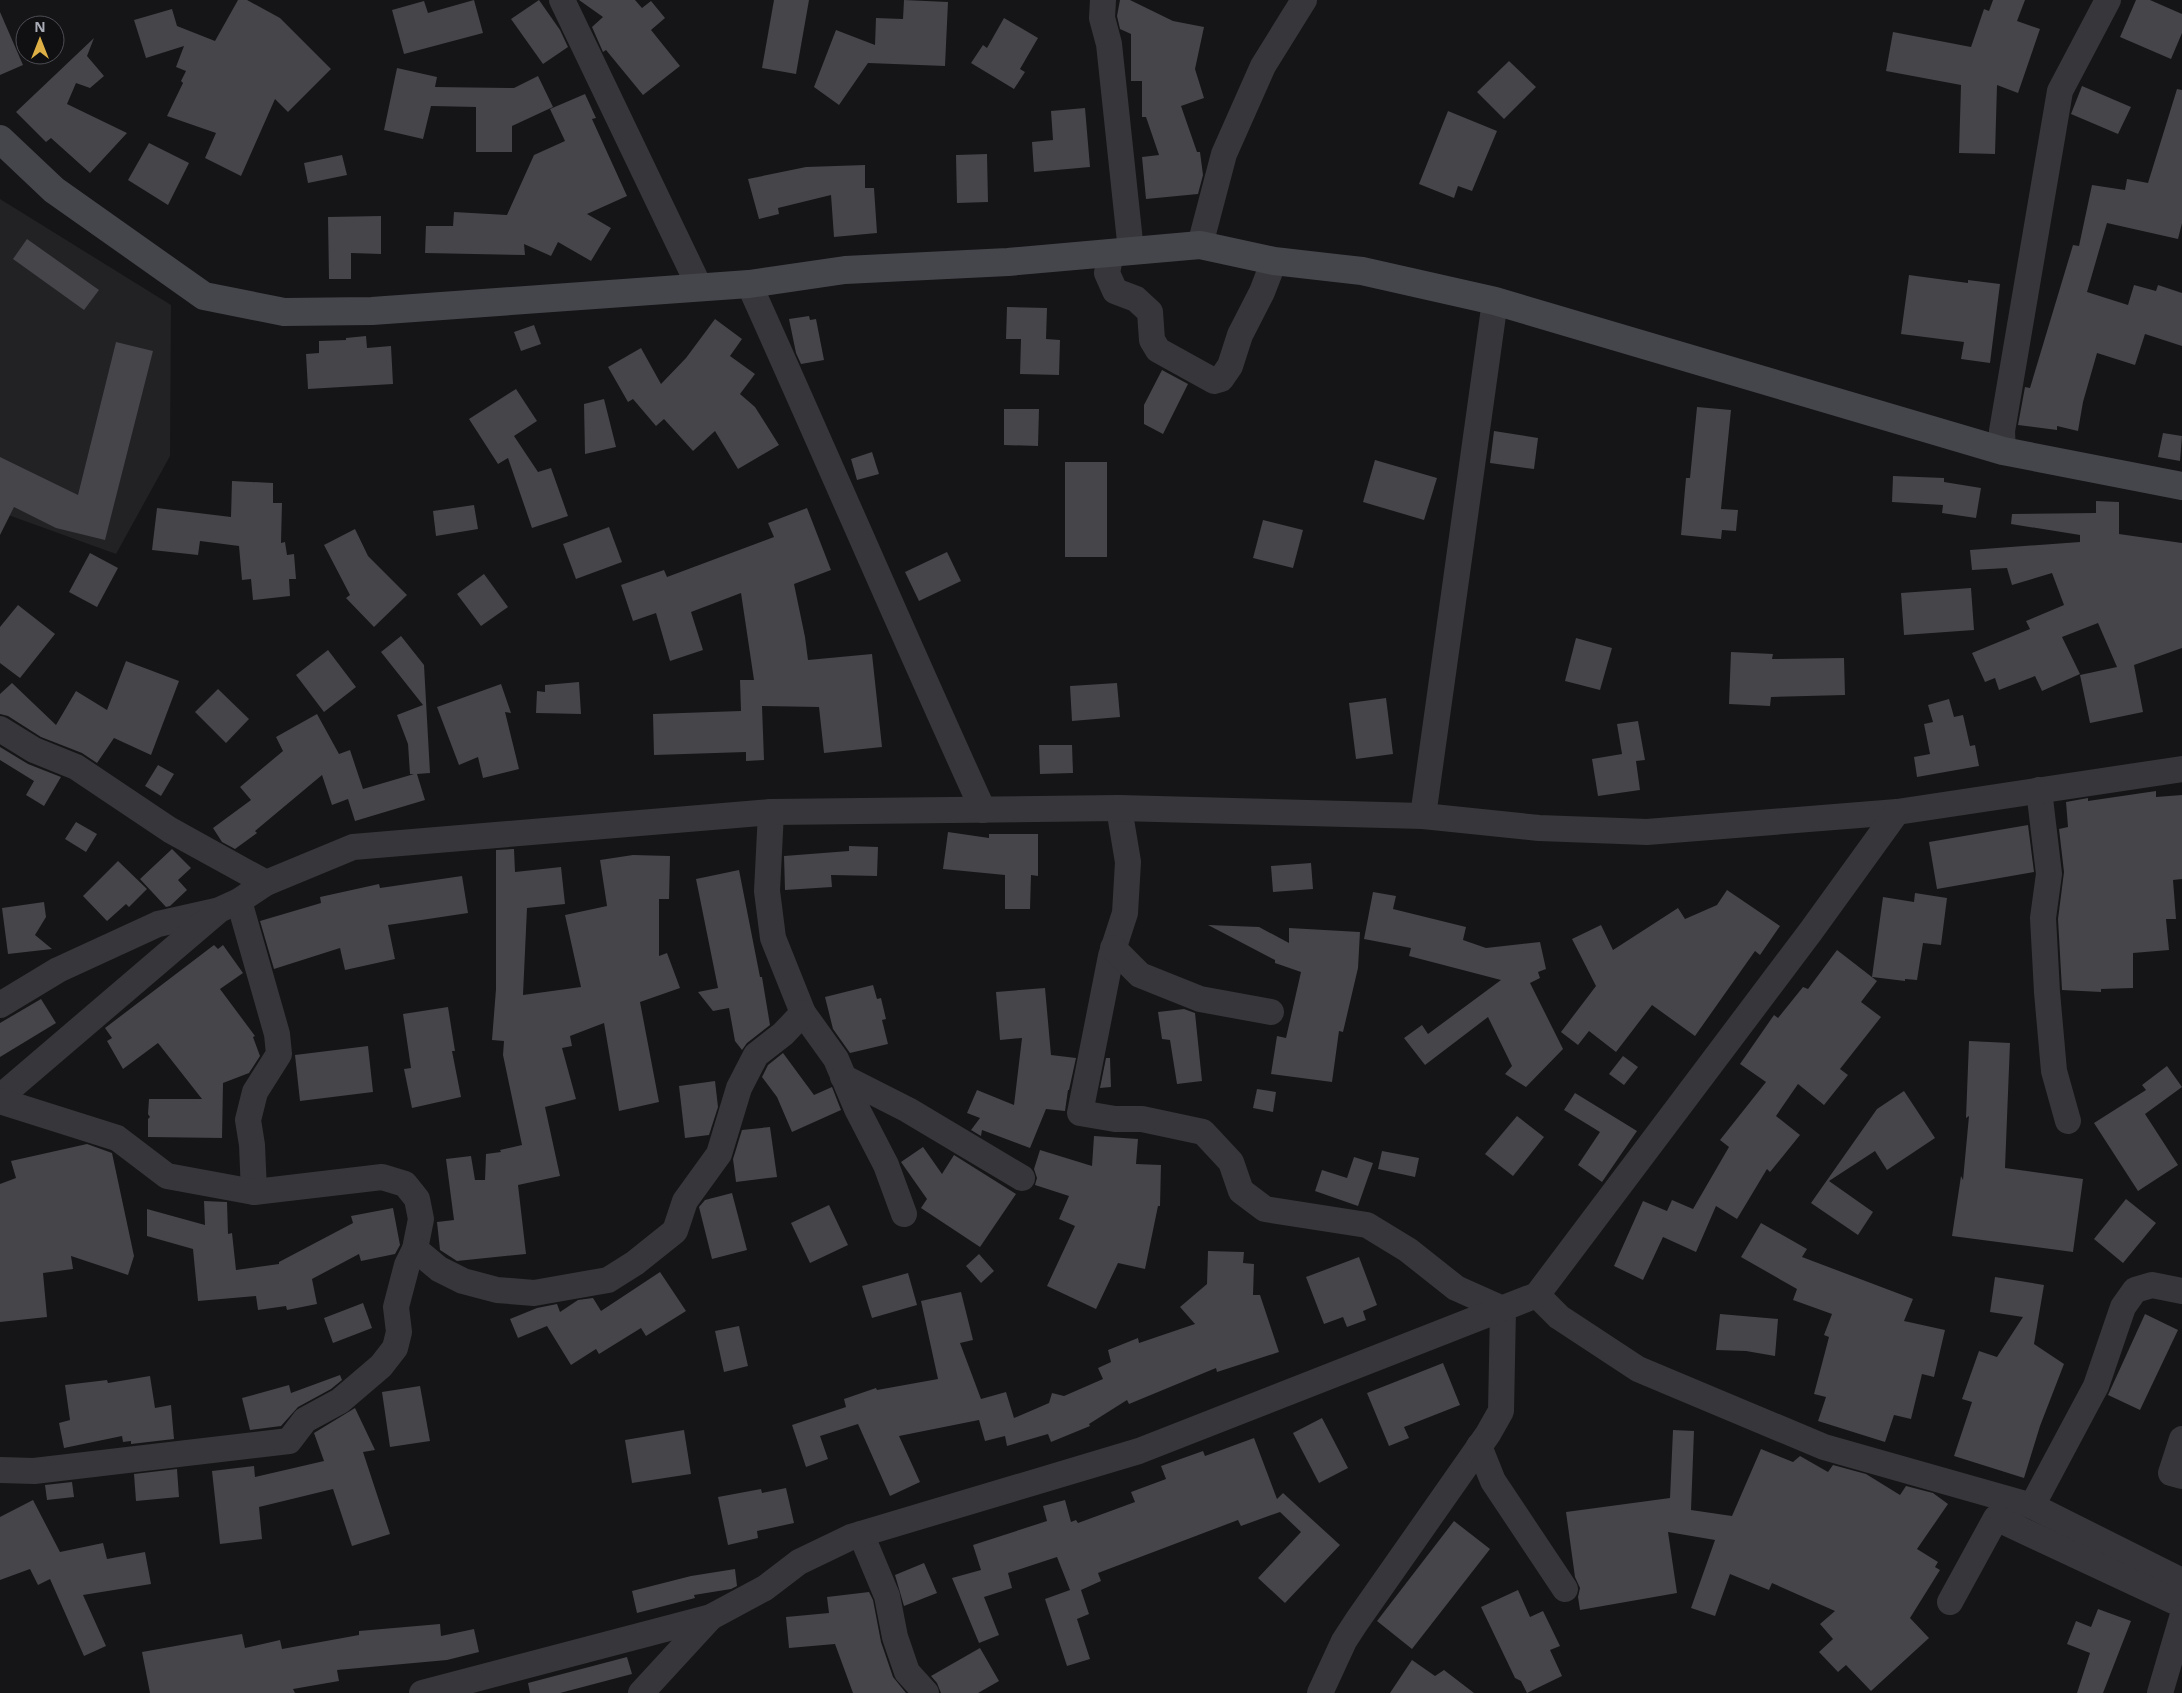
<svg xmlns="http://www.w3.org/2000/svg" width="2182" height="1693" font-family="'Noto Sans',sans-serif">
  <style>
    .built { fill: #222124 }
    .building { fill: #45454a }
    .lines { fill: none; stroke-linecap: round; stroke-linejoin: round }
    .street { stroke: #37373b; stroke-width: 26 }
    .secondary { stroke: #45464b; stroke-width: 28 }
  </style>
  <rect width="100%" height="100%" fill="#151517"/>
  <polygon class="built" points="0,199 171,305 170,456 116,554 0,512"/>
  <g class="building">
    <polygon points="238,0 247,0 280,18 331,69 288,112 275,99 241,176 205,158 216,133 167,116 183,83 181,81 186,71 176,67 184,46 146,58 134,20 172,9 177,26 215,41"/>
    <polygon points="474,0 483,33 404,54 392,10 424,1 428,13"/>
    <polygon points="539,0 560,30 568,47 543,64 511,19"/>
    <polygon points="579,0 635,0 642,8 651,1 665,18 651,30 680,66 643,95 606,50 603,52 592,27 603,17"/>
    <polygon points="774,0 809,0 796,74 762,68"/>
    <polygon points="904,0 948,2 945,66 868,63 839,105 814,87 836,30 875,45 876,18 903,19"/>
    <polygon points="1120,0 1130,0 1173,21 1204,27 1195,69 1204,98 1181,106 1197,152 1200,152 1203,175 1198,194 1146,199 1142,157 1159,155 1146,117 1142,117 1142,81 1131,81 1131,34 1120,29 1117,16"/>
    <polygon points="1993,0 2025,0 2017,21 2040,29 2018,93 1997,85 1995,154 1959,153 1961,85 1886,71 1893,32 1971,47 1984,9 1989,11"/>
    <polygon points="2136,0 2150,0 2182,14 2182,33 2171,59 2120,37"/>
    <polygon points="0,12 23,65 0,75"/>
    <polygon points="1004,18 1038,38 1020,69 1025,72 1014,89 971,63 983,45 987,48"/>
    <polygon points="94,38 87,56 104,76 90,88 76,83 67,104 127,133 90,173 51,138 46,142 16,112"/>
    <polygon points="1509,61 1536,87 1504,119 1477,92"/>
    <polygon points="397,68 437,77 435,87 514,88 538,76 553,107 512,126 512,152 476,152 476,107 431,106 423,139 384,130"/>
    <polygon points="2082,86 2131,107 2118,134 2071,114"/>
    <polygon points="2177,89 2182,90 2182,223 2178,239 2107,223 2087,292 2128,305 2134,285 2156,291 2158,285 2182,293 2182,346 2145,334 2135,365 2097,353 2083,402 2078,431 2057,426 2057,430 2018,425 2025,387 2030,388 2073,245 2079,246 2092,185 2125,190 2127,179 2148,183"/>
    <polygon points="585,94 596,118 592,119 627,196 587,214 611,228 591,261 558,242 551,256 524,244 525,255 425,253 426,226 453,226 454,212 507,215 534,155 565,141 550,109"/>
    <polygon points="1085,108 1090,167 1034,172 1032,142 1053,140 1051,111"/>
    <polygon points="1448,111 1497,131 1472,191 1458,186 1454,198 1419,184"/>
    <polygon points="149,143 189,163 168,205 128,180"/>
    <polygon points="987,154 988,202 957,203 956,155"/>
    <polygon points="342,155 347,175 308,183 304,163"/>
    <polygon points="865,165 865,188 874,188 877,233 834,237 831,195 778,208 779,214 759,219 748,179 806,167"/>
    <polygon points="381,216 381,254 351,253 351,279 329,279 328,217"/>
    <polygon points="27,239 99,290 84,310 13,259"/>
    <polygon points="1909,275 1968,283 1968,280 2000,284 1990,363 1961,359 1964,342 1901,334"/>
    <polygon points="1007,307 1047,308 1046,339 1060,340 1059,375 1020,374 1021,339 1006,339"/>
    <polygon points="809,316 810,320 816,319 824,360 801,364 796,353 789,319"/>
    <polygon points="715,319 742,339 730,356 755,374 740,394 755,407 779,445 738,469 715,431 693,451 664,419 656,426 633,399 628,402 608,367 641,348 661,384 686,358"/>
    <polygon points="534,325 541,344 521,351 514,332"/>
    <polygon points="366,336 367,348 391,346 393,384 308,389 306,354 319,353 319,341 346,340 346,338"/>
    <polygon points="116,342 153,351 105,540 56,528 14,507 0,535 0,457 78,495"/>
    <polygon points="1162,370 1188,384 1163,434 1144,424 1144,405"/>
    <polygon points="516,389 537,421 514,436 538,472 551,468 568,516 532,528 508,458 498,464 469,419"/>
    <polygon points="604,399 616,447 585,454 584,404"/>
    <polygon points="1697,407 1731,410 1721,509 1738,510 1736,531 1722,530 1721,539 1681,535 1686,478 1690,478"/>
    <polygon points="1004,409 1039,409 1038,446 1004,445"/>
    <polygon points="1494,431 1538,438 1534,469 1490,463"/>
    <polygon points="2163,433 2182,436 2180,461 2158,457"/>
    <polygon points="872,452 879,474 857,480 851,459"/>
    <polygon points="1375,460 1437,478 1424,520 1363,502"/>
    <rect x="1065" y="462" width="42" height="95"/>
    <polygon points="1893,476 1944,478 1944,482 1981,488 1976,518 1942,513 1943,505 1892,502"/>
    <polygon points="232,481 273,483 273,503 282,503 281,543 285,542 287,555 294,554 296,579 289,579 290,596 253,600 251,579 242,580 239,546 200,541 198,555 152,550 157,508 231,517"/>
    <polygon points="2096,501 2119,502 2119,534 2182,543 2182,648 2134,665 2143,712 2090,723 2080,675 2117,667 2098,623 2062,637 2080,674 2042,691 2035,676 1999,690 1995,678 1985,682 1972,653 2030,629 2026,621 2064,605 2052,573 2012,585 2007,568 1972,570 1970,550 2080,542 2080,535 2011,524 2012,514 2096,513"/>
    <polygon points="474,505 478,529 436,536 433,511"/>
    <polygon points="807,508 831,570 794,584 805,637 808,660 872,654 882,747 824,753 819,707 762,706 764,760 746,761 746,752 654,755 653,714 741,711 740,680 754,680 741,593 691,612 703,650 670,661 656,613 633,621 621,585 664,570 667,577 774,537 768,523"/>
    <polygon points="1263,520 1303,530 1293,568 1253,558"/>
    <polygon points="609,527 622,562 576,579 563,544"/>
    <polygon points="355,529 368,556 407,595 374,627 346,598 350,595 324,545"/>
    <polygon points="947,552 961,581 919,601 905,572"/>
    <polygon points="90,553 118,568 97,607 69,592"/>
    <polygon points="484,574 508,607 481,626 457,594"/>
    <polygon points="1971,588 1974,630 1904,635 1901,593"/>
    <polygon points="18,605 55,634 20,678 0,663 0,627"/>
    <polygon points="401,636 424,665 430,773 417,774 425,800 355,821 348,799 332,805 322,775 255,831 257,833 235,849 222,842 213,828 251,800 240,787 283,751 276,737 317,714 339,754 350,750 363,789 414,774 410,774 408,744 397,715 423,705 381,652"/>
    <polygon points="1576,638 1612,648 1600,690 1565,681"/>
    <polygon points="328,650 356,687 324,712 296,675"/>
    <polygon points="1731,652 1773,654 1772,659 1844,658 1845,695 1771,697 1770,706 1729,704"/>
    <polygon points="126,661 179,681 151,755 114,738 97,763 82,753 41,737 8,716 0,714 0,694 12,683 56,725 76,691 107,710"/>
    <polygon points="579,682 581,714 536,713 537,691 545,692 545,685"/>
    <polygon points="1117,683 1120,717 1072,721 1070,686"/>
    <polygon points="501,684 511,713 505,712 519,769 483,778 478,757 459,765 437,707"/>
    <polygon points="218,689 249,719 226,743 195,712"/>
    <polygon points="1386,698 1393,754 1356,759 1349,703"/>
    <polygon points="1949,699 1954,717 1963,715 1970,746 1975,745 1979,766 1917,777 1914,757 1930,754 1924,724 1933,722 1928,705"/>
    <polygon points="1638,721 1645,760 1636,761 1640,790 1598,796 1592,759 1622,754 1617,724"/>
    <polygon points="1039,745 1072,745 1073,773 1040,774"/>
    <polygon points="0,747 28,764 61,777 44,806 26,795 34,781 0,760"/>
    <polygon points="158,765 174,774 161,796 145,786"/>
    <polygon points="2156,791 2156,797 2182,795 2182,879 2173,880 2176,919 2166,919 2169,950 2133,953 2133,988 2101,989 2101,992 2062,990 2058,919 2064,872 2059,829 2068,827 2066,802 2088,798 2088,801"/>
    <polygon points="76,822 97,834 86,852 65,839"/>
    <polygon points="2028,825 2034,872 1937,889 1929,842"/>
    <polygon points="948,832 989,838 989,834 1038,834 1038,876 1031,875 1030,909 1005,909 1005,875 943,869"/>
    <polygon points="849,846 878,847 877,876 831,875 832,887 785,890 784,856 849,851"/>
    <polygon points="172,849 191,868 178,880 187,890 170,906 166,907 140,879"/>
    <polygon points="514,849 515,872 561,867 565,904 527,908 523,995 581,987 565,915 607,906 600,860 633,855 670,856 669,899 659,899 659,956 667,953 680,988 640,1002 659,1102 619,1111 604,1023 570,1036 572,1046 562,1048 576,1099 545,1107 560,1176 518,1185 526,1254 457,1261 440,1250 437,1222 454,1220 446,1159 471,1156 475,1180 485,1180 486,1154 501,1152 500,1150 522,1145 503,1055 504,1041 492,1040 496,989 496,850"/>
    <polygon points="118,861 147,889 129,907 126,904 107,921 83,896"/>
    <polygon points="1311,863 1313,889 1273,892 1271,866"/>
    <polygon points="739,870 760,977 762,977 770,1025 747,1043 742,1050 735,1041 729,1008 713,1011 698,992 718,988 696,879"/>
    <polygon points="462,876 468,913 388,925 395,959 345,970 340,948 274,969 260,921 321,903 320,897 379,884 380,888"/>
    <polygon points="1727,890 1780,926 1760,955 1755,951 1695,1036 1652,1005 1616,1052 1589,1031 1578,1045 1561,1032 1596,986 1572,939 1601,925 1613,950 1678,908 1685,919 1717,905"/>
    <polygon points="1373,892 1396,896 1393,909 1466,927 1463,940 1486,948 1540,942 1546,969 1538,972 1540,978 1530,983 1563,1049 1526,1087 1505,1074 1512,1066 1488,1017 1425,1065 1404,1038 1422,1025 1428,1034 1501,980 1409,956 1411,948 1364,939"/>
    <polygon points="1915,893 1947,898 1941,945 1923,943 1917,980 1905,979 1905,981 1872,977 1883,897 1914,902"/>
    <polygon points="44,902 46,917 35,935 52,949 8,954 2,908"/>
    <polygon points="1208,925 1259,927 1289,943 1289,928 1360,932 1358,968 1343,1032 1339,1031 1332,1082 1271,1074 1277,1036 1286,1038 1301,972 1275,963 1275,960"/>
    <polygon points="214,945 218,949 223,945 243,973 220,989 255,1036 253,1037 260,1056 249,1073 223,1083 222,1138 148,1137 148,1119 150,1117 148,1114 149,1099 202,1099 158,1043 123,1069 107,1041 112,1038 105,1028"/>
    <polygon points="1837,950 1877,981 1861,1002 1881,1017 1840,1069 1848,1075 1824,1105 1798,1084 1776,1116 1800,1135 1770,1172 1767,1169 1737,1219 1716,1206 1696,1252 1663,1237 1643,1280 1614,1266 1643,1201 1667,1211 1672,1200 1693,1209 1729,1147 1720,1140 1766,1082 1740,1064 1774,1015 1778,1018 1803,987 1808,989"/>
    <polygon points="873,985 877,999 881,998 886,1019 882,1020 888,1044 850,1053 833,1029 825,997"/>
    <polygon points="1045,988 1051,1055 1076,1058 1069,1090 1068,1090 1065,1111 1046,1109 1030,1148 982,1130 981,1136 971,1130 980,1118 967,1113 977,1090 1014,1105 1022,1038 1000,1040 996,992"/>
    <polygon points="41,999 56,1023 0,1057 0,1023"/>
    <polygon points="448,1007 455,1051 452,1051 461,1097 412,1108 404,1069 411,1068 403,1014"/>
    <polygon points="1184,1009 1195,1013 1202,1081 1177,1084 1170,1040 1162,1039 1158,1012"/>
    <polygon points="1969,1041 2010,1043 2005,1168 2083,1179 2073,1252 1952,1236 1961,1176 1963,1180 1969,1116 1966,1118"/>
    <polygon points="368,1046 373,1092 300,1101 295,1055"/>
    <polygon points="783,1053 814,1095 832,1087 841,1110 792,1132 777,1097 762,1077 768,1065"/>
    <polygon points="1623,1056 1638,1067 1624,1085 1609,1074"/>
    <polygon points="1106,1058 1110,1058 1111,1087 1100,1088"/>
    <polygon points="2167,1066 2182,1087 2145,1114 2178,1165 2138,1191 2094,1123 2146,1090 2142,1085"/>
    <polygon points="715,1081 718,1107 709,1135 685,1138 679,1086"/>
    <polygon points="1257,1089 1276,1092 1273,1112 1253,1108"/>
    <polygon points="1904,1091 1935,1138 1887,1170 1875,1151 1829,1181 1873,1212 1858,1235 1811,1203 1877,1109"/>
    <polygon points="1575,1093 1637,1131 1602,1182 1578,1165 1600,1132 1564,1110"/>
    <polygon points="1517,1116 1544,1137 1513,1176 1485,1154"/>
    <polygon points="770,1127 777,1177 736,1182 733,1159 742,1130"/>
    <polygon points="1094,1136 1138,1139 1136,1164 1161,1165 1160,1206 1158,1206 1145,1269 1118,1263 1096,1309 1047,1286 1075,1226 1059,1219 1069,1196 1035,1185 1037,1178 1034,1169 1040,1150 1092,1166"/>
    <polygon points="87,1144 112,1153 134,1256 128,1275 71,1256 73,1269 43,1273 47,1317 0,1322 0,1184 16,1178 11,1161"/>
    <polygon points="923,1147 942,1174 954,1155 1016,1194 980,1247 921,1208 927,1199 901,1162"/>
    <polygon points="1382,1151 1419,1158 1415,1177 1378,1169"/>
    <polygon points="1354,1157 1373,1163 1358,1206 1315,1191 1322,1170 1347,1178"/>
    <polygon points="732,1193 747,1250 712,1259 699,1207 705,1200"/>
    <polygon points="2126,1199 2156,1223 2123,1263 2094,1239"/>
    <polygon points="204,1201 227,1202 228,1234 232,1233 236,1270 279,1264 279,1262 353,1223 351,1216 393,1208 400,1245 395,1254 361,1261 359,1254 312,1279 317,1304 287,1310 286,1306 258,1310 256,1296 198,1301 193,1249 147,1236 147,1209 205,1225"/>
    <polygon points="829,1205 848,1245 810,1263 791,1223"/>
    <polygon points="1761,1223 1807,1249 1802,1257 1913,1299 1904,1321 1945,1330 1934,1377 1922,1374 1911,1419 1894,1415 1885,1442 1818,1421 1826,1397 1814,1394 1829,1337 1824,1335 1832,1314 1793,1300 1797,1289 1741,1257"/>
    <polygon points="1208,1251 1244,1252 1243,1263 1254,1264 1253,1295 1260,1295 1279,1352 1217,1372 1216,1368 1129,1404 1127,1400 1089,1424 1090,1426 1051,1442 1048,1434 1007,1446 1005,1436 985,1441 979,1420 899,1436 920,1482 890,1496 858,1424 820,1436 828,1459 806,1467 792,1425 846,1407 844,1399 876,1388 877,1390 938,1379 921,1301 961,1292 973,1340 960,1343 981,1399 1006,1392 1014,1418 1049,1403 1052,1393 1064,1396 1103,1379 1098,1368 1111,1362 1108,1350 1138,1338 1139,1343 1195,1324 1180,1307 1207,1284"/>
    <polygon points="979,1254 994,1271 981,1283 966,1266"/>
    <polygon points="1359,1257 1377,1305 1363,1311 1366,1320 1347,1327 1343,1317 1324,1324 1306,1277"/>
    <polygon points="660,1272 686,1311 646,1336 641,1328 599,1354 596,1349 571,1365 547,1326 518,1338 510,1319 537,1308 557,1304 560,1312 578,1300 593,1298 601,1311"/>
    <polygon points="908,1273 917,1305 872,1318 862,1286"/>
    <polygon points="1995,1277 2044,1285 2034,1344 2064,1364 2040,1426 2024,1478 1954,1456 1972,1402 1962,1399 1979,1351 1997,1357 2023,1317 1990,1312"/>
    <polygon points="363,1303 372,1328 333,1343 324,1318"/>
    <polygon points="1720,1314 1778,1319 1775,1356 1746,1351 1716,1350"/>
    <polygon points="2145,1314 2178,1330 2140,1410 2108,1395"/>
    <polygon points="739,1326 748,1366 724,1372 715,1331"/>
    <polygon points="1443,1363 1460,1405 1404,1427 1409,1438 1389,1446 1367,1393"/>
    <polygon points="340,1375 342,1380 331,1389 298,1407 281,1426 250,1430 242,1398 289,1385 291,1393"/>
    <polygon points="150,1376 155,1408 171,1405 174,1439 131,1444 131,1441 123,1442 122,1436 64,1448 59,1423 70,1420 65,1385 107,1380 108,1383"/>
    <polygon points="420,1386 430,1441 390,1447 382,1392"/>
    <polygon points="355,1408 375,1450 363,1452 390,1534 352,1546 333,1489 259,1507 262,1539 220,1544 212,1471 254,1466 255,1477 324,1461 314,1433"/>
    <polygon points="1322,1418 1348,1468 1319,1483 1293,1433"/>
    <polygon points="684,1430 691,1474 632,1483 625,1440"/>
    <polygon points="1673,1430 1694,1431 1691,1510 1732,1516 1761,1449 1793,1462 1800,1456 1828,1472 1833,1465 1866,1474 1900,1495 1906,1486 1933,1493 1948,1504 1917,1549 1938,1562 1935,1567 1940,1570 1910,1618 1929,1638 1871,1691 1846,1665 1838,1672 1819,1652 1833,1639 1820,1624 1835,1611 1772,1583 1769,1590 1730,1574 1715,1616 1691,1608 1715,1540 1668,1532 1677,1593 1580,1610 1578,1597 1580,1588 1575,1577 1566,1512 1670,1498"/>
    <polygon points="1254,1438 1277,1499 1283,1493 1340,1545 1285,1603 1258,1578 1301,1532 1280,1512 1241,1526 1238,1520 1098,1573 1101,1581 1081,1590 1089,1614 1077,1619 1090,1659 1067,1666 1045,1599 1070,1590 1057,1557 1008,1573 1012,1588 984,1597 999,1635 979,1643 952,1578 981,1570 973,1545 1047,1521 1043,1506 1065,1500 1071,1522 1076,1520 1078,1523 1135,1502 1131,1492 1166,1479 1161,1466 1203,1451 1205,1456"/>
    <polygon points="177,1469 179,1497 136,1501 134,1474"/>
    <polygon points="72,1482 74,1497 47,1500 45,1485"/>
    <polygon points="786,1488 794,1523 757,1531 758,1538 728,1545 718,1497 761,1489 762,1493"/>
    <polygon points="33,1500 60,1552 103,1543 107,1559 145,1552 151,1584 83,1595 106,1646 84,1656 50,1579 38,1585 30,1569 0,1580 0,1517"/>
    <polygon points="1454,1521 1490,1549 1412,1649 1377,1621"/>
    <polygon points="924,1563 937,1593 904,1606 895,1575"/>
    <polygon points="735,1569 737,1586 731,1589 694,1595 695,1598 637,1613 632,1591 691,1576"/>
    <polygon points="1518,1590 1530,1617 1543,1611 1560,1646 1550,1650 1562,1676 1527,1693 1521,1681 1515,1678 1481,1607"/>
    <polygon points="869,1592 873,1600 881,1642 893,1677 906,1693 853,1693 835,1644 789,1648 786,1617 829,1613 827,1597"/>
    <polygon points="2098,1609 2131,1621 2103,1693 2077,1693 2090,1653 2067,1644 2076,1621 2091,1627"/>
    <polygon points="440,1624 441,1636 474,1629 479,1652 447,1660 337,1670 339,1681 293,1689 295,1693 150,1693 142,1652 242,1634 245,1648 280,1640 282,1649 359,1635 359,1631"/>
    <polygon points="980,1648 999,1681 978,1693 941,1693 937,1683 931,1676"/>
    <polygon points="627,1657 632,1674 560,1693 530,1693 528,1683"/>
    <polygon points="1412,1660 1435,1676 1444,1670 1474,1693 1390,1693"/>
  </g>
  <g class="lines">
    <g class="street">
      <polyline points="562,0 700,288"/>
      <polyline points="1103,0 1102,18 1109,44 1131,251"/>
      <polyline points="1200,245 1224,154 1263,66 1304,0"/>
      <polyline points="1111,253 1107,273 1115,291 1136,299 1150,312 1152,340 1158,350 1214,381 1221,379 1230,366 1240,335 1262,292 1274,261"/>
      <path d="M749,284C828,459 903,635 983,810"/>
      <polyline points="2003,451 2002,431 2060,91 2108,0"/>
      <polyline points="0,729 34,750 76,767 170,830 266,883"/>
      <polyline points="2039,790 2049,874 2043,918 2047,992 2054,1071 2068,1121"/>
      <polyline points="1119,808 1128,862 1125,913 1111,956 1080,1113 1115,1119 1142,1119 1203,1132 1231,1162 1241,1191 1265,1209 1367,1225 1408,1250 1456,1288 1503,1309 1501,1411 1488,1434 1357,1621 1344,1641 1320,1693"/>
      <polyline points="771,812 767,891 773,938 803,1013 836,1059 857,1109 886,1165 904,1214"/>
      <polyline points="1423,816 1495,301"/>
      <polyline points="239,901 277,1034 279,1054 255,1092 248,1120 252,1145 254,1192"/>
      <polyline points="1113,948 1140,975 1200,999 1271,1012"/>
      <polyline points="0,1005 58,970 158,924 216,911"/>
      <polyline points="843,1077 908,1110 1022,1178"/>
      <polyline points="0,1097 219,910 239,901 266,883 353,847 771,812 1119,808 1423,816 1539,828 1647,832 1897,812 2182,769"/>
      <polyline points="0,1101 117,1138 167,1176 254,1192 382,1177 405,1184 417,1199 421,1219 415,1249 407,1265 396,1307 399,1332 395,1348 381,1366 340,1401 305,1420 289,1441 34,1471 0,1470"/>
      <polyline points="415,1249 439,1269 463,1281 497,1290 534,1293 608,1280 635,1263 675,1231 685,1201 719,1154 739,1088 756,1055 783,1034 803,1013"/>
      <polyline points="1537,1295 1559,1317 1638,1369 1824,1447 2032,1506 2182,1581"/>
      <polyline points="2182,1439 2171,1473 2182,1476"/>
      <polyline points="1479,1446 1493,1481 1565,1589"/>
      <polyline points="2032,1506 2096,1386 2123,1307 2135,1290 2152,1285 2182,1291"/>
      <polyline points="861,1534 887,1596 895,1637 907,1672 926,1693"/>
      <polyline points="1950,1602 1996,1518 2182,1605"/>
      <polyline points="422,1693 711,1617 765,1588 799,1562 851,1537 1139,1451 1537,1295 1811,931 1897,812"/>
      <polyline points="641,1693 711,1617"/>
      <polyline points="2160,1693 2182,1618"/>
    </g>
    <polyline class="secondary" points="0,139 54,190 204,296 284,312 372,311 749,284 845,270 1008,262 1200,245 1274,261 1362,271 1495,301 2003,451 2182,486"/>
  </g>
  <g transform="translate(40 40)"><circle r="24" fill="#101012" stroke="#4d4e54"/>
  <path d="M0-4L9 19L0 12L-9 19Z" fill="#dfb046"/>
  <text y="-8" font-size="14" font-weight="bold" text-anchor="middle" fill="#a9acb6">N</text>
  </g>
</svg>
